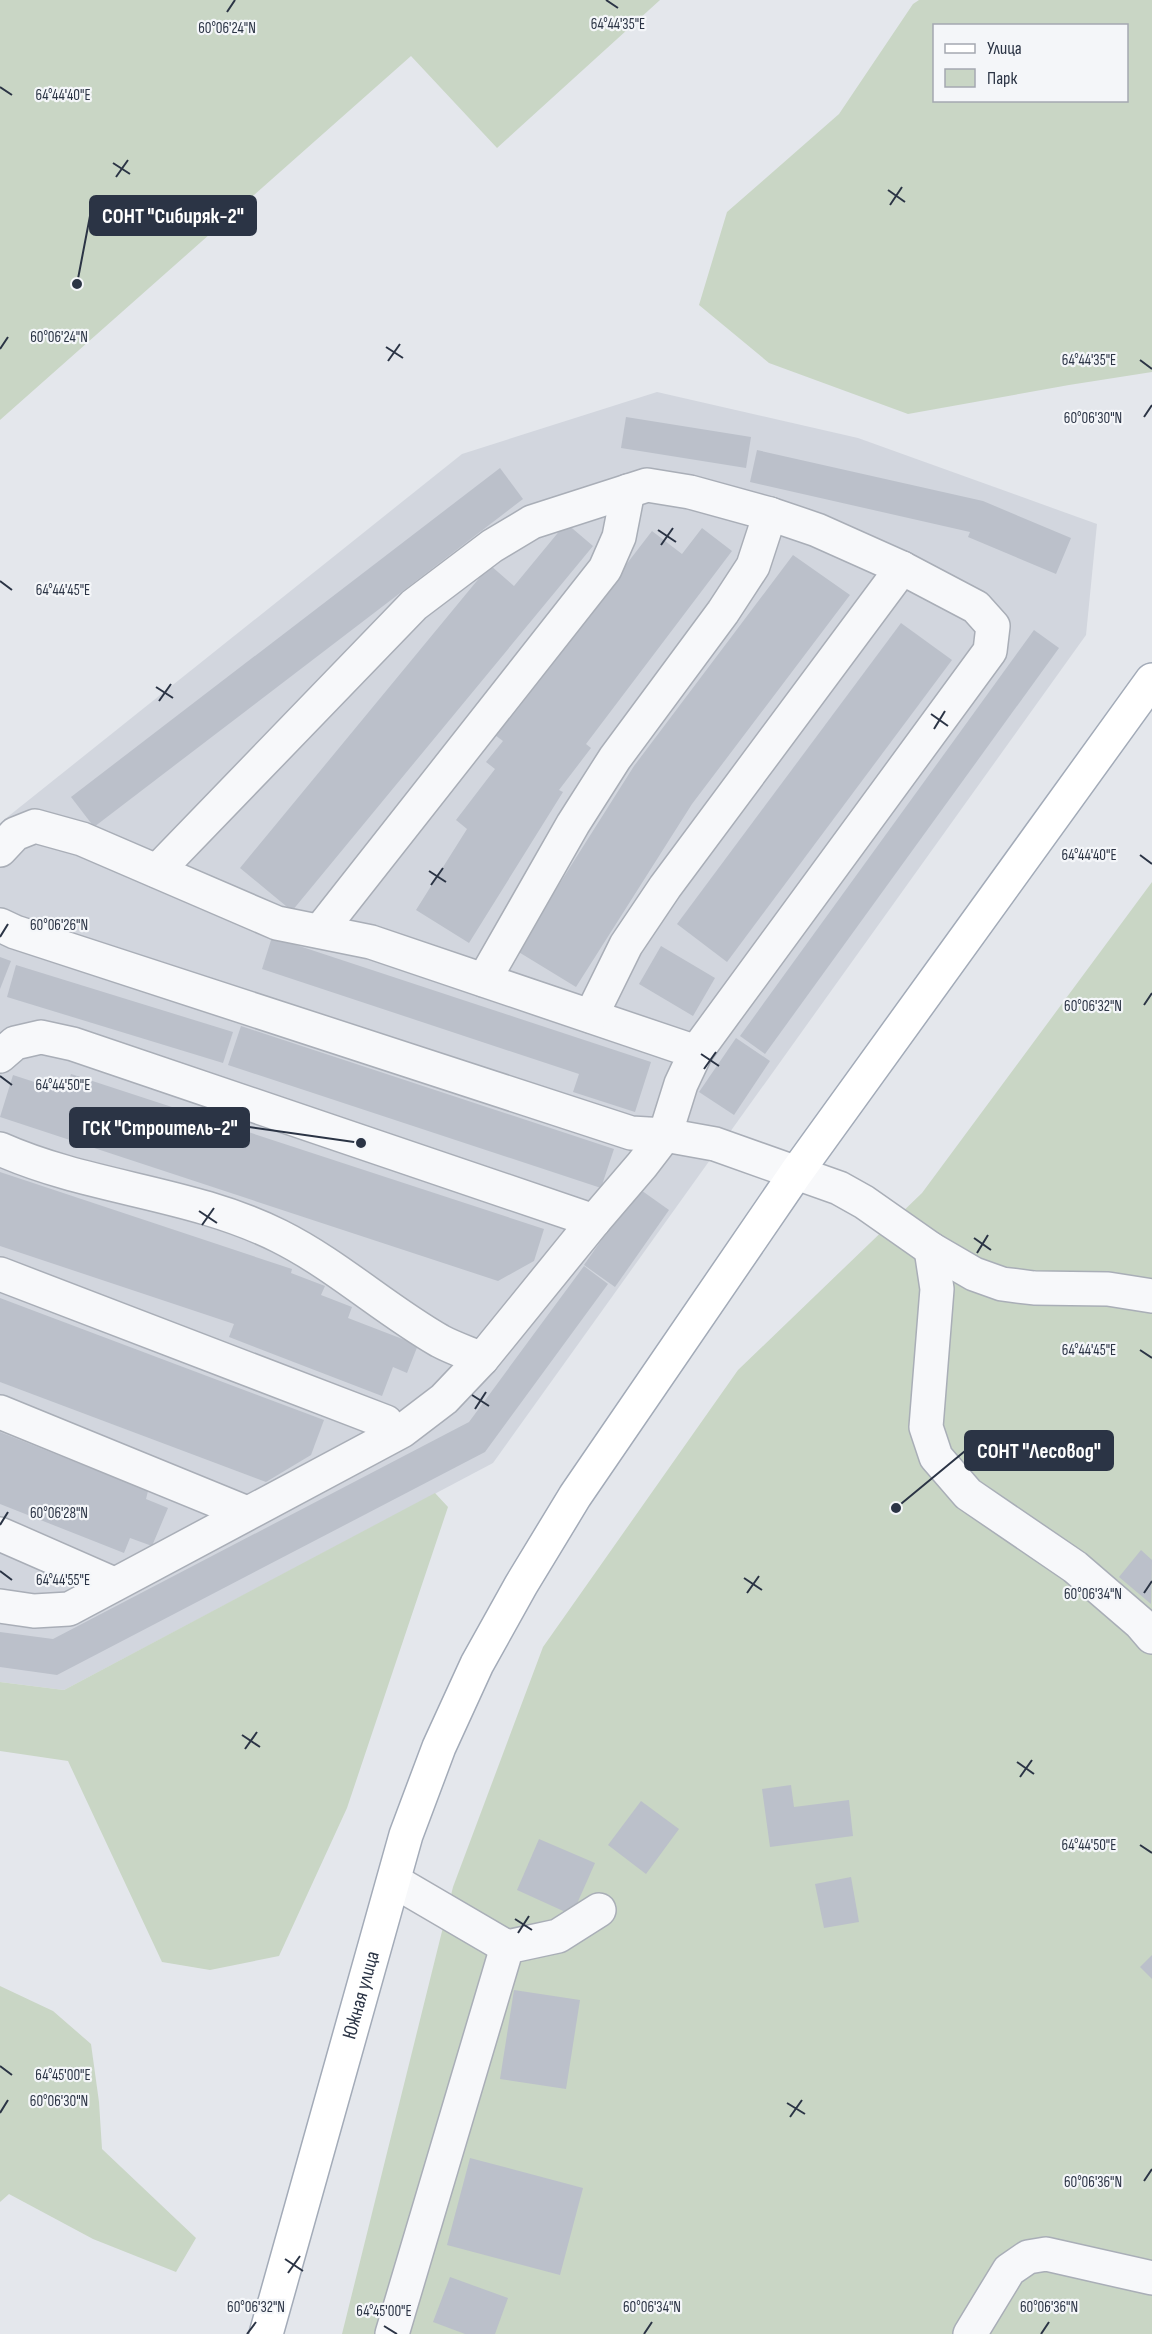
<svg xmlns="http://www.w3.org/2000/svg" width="1152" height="2334" font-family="'Sofia Sans Condensed',sans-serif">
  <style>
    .built { fill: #d2d6de }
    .green { fill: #c9d6c5; fill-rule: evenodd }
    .building { fill: #bbc0ca }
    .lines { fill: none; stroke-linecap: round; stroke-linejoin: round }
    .minor-casing { stroke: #a9aeb7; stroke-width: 36 }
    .major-casing { stroke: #a3abb8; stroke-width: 36 }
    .minor { stroke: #f7f8fa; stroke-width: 33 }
    .major { stroke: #fff; stroke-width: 33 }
    .ticks { fill: none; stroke: #2b3445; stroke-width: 2 }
    .labels { text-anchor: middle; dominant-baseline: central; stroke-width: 4.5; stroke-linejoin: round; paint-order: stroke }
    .street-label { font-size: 20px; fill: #2b3445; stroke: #f4f6f9 }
    .ticks-label { font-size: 15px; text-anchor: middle; fill: #2b3445; stroke: #f4f6f9; stroke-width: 4.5; stroke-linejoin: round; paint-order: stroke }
    .leader { fill: none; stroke: #2b3445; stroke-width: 2 }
    .callout-dot { fill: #2b3445; stroke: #f4f6f9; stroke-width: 2 }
    .callout { fill: #2b3445; stroke: #2b3445; stroke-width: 2 }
    .callout-label { font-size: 21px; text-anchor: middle; font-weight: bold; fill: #fff }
  </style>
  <rect width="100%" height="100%" fill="#e4e7ec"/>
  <polygon class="built" points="657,392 858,438 1097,524 1086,635 493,1463 64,1690 0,1682 0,823 462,454"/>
  <g class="green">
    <polygon points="0,0 660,0 497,148 411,56 0,420"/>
    <path d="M919,0H1152V372L1069,385L908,414L769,363L699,305L727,212L839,114L913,4ZM934,26H1126V100H934Z"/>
    <polygon points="1152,882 1152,2334 342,2334 453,1887 543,1647 738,1370 922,1193"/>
    <polygon points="435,1493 448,1507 347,1808 279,1956 210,1970 162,1962 68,1761 0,1751 0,1682 64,1690"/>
    <polygon points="0,1986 53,2011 91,2044 99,2102 102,2149 196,2238 176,2272 93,2239 9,2194 0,2202"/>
  </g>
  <g class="building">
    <polygon points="626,417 751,437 746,468 621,448"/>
    <polygon points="757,450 983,501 1071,538 1056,574 968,537 970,532 750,482"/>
    <polygon points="500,468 523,499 94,827 71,797"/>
    <polygon points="566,523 593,546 292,911 240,868 490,565 514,586"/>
    <polygon points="702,528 732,551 586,744 591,748 559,790 563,792 469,943 416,910 467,829 456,820 495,769 486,762 503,741 495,735 652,531 682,554"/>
    <polygon points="793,555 850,595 692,804 576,987 517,951 634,766"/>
    <polygon points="901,623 952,660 727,962 677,924"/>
    <polygon points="1034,630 1059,648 765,1054 740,1036"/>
    <polygon points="272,937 651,1062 635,1112 573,1092 579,1074 262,969"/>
    <polygon points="661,946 715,978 693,1016 639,984"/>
    <polygon points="0,957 11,961 0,989"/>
    <polygon points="16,965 233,1032 223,1063 7,997"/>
    <polygon points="241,1026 614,1149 601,1188 228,1065"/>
    <polygon points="736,1038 770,1061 734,1115 699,1092"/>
    <polygon points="71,1074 544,1229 534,1261 498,1281 0,1117 13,1075 65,1092"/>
    <polygon points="0,1172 292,1269 291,1273 325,1286 321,1295 352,1307 348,1318 418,1345 407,1373 393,1367 382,1396 229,1337 234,1324 0,1246"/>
    <polygon points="638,1188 669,1210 615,1287 584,1265"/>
    <polygon points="584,1266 608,1284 485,1452 57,1675 0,1667 0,1632 53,1639 469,1422"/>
    <polygon points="0,1298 324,1420 311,1455 266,1482 0,1382"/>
    <polygon points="0,1432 148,1491 146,1499 168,1508 152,1546 130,1538 124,1553 0,1504"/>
    <polygon points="1141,1550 1152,1560 1151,1604 1119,1577"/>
    <polygon points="791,1785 794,1807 849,1800 853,1836 770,1847 762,1789"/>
    <polygon points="641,1801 679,1829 646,1874 608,1845"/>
    <polygon points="539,1839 595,1863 572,1915 517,1890"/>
    <polygon points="851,1877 859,1922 824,1928 815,1884"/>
    <polygon points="1152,1955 1152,1979 1140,1967"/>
    <polygon points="514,1990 580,2000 566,2089 500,2079"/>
    <polygon points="470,2158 583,2188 560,2275 447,2245"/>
    <polygon points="450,2277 508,2298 495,2334 465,2334 433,2322"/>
  </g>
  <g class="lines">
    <g class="minor-casing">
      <g id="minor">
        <polyline points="0,850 15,834 35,826 82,839 277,923 371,942 696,1052 681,1084 665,1135 642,1165 594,1221 482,1359 444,1399 402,1431 69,1609 34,1611 0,1606"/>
        <polyline points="157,871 414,605 492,546 532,522 647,485 690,492 770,514 817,530 902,568 976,607 993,626 990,651 696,1052"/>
        <polyline points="0,925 15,932 631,1133 665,1135 715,1144 839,1188 864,1202 931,1249 974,1274 1002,1284 1034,1288 1108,1289 1152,1296"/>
        <polyline points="320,931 605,569 619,537 628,491"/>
        <polyline points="484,980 573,824 615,758 723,612 753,566 770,514"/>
        <polyline points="591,1016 626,945 665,887 902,568"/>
        <polyline points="0,1056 15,1043 41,1037 73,1044 594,1221"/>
        <path d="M0,1149C90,1189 191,1192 279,1236C337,1265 384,1309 440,1341C453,1348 468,1353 482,1359"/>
        <polyline points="931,1249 937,1289 926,1427 936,1457 968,1494 1075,1567 1140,1623 1152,1637"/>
        <polyline points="0,1274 386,1422"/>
        <polyline points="0,1412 247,1513"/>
        <polyline points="0,1534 114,1584"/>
        <polyline points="394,1881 507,1947"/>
        <polyline points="392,2334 507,1947 558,1936 599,1910"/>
        <polyline points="970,2334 1009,2270 1028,2257 1046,2254 1152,2278"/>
      </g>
    </g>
    <g class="major-casing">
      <g id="major">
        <path id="s1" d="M266,2334L406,1835L439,1747L477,1664L521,1585L575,1496L796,1173L1152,680"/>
      </g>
    </g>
    <use href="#minor" class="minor"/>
    <use href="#major" class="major"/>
  </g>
  <path class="ticks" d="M606,0L618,8M227,12L235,0M0,87L12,95M113,163L130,174M116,177L128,160M888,190L905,202M890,205L902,187M386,347L403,358M0,349L8,337M1140,360L1152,369M388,361L400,344M1144,417L1152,405M658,530L676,542M661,545L673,528M0,581L12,590M156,687L173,698M159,701L171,684M931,714L948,726M934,729L945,711M1140,855L1152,864M429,871L446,882M431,885L443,868M0,937L8,924M1144,1005L1152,993M701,1054L719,1066M704,1069L716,1052M0,1076L12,1085M199,1211L217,1223M202,1225L214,1208M974,1238L991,1250M977,1253L988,1235M1140,1350L1152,1358M472,1395L489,1406M475,1409L486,1392M0,1525L8,1512M0,1571L12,1580M744,1578L762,1590M747,1593L759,1576M1144,1593L1152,1581M242,1735L260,1747M245,1749L257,1732M1017,1762L1034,1774M1020,1777L1032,1760M1140,1845L1152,1853M515,1919L532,1930M518,1933L529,1916M0,2066L12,2075M787,2103L805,2114M0,2113L8,2100M790,2117L802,2100M1144,2181L1152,2169M285,2259L303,2271M288,2273L300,2256M384,2326L397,2334M247,2334L256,2322M644,2334L652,2322M1041,2334L1049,2322"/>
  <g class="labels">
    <g class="street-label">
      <text stroke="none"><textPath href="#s1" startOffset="352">Южная улица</textPath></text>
    </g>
  </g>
  <g class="ticks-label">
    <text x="618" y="29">64°44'35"E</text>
    <text x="227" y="33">60°06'24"N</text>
    <text x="63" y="100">64°44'40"E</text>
    <text x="59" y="342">60°06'24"N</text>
    <text x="1089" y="365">64°44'35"E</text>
    <text x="1093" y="423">60°06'30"N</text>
    <text x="63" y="595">64°44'45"E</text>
    <text x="1089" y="860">64°44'40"E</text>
    <text x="59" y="930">60°06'26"N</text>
    <text x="1093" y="1011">60°06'32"N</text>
    <text x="63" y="1090">64°44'50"E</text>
    <text x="1089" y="1355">64°44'45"E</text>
    <text x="59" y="1518">60°06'28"N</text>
    <text x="63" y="1585">64°44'55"E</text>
    <text x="1093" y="1599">60°06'34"N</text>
    <text x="1089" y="1850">64°44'50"E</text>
    <text x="63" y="2080">64°45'00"E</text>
    <text x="59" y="2106">60°06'30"N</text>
    <text x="1093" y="2187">60°06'36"N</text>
    <text x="256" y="2312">60°06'32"N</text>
    <text x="652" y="2312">60°06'34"N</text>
    <text x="1049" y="2312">60°06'36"N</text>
    <text x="384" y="2316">64°45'00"E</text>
  </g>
  <path class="leader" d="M77 284L90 216M361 1143L249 1127M896 1508L965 1451"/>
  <g class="callout-dot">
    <circle cx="77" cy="284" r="6"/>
    <circle cx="361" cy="1143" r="6"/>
    <circle cx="896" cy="1508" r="6"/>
  </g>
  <g class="callout">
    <rect x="90" y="196" width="166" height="39" rx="6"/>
    <rect x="70" y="1108" width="179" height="39" rx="6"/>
    <rect x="965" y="1431" width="148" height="39" rx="6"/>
  </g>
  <g class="callout-label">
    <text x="173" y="223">СОНТ "Сибиряк-2"</text>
    <text x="160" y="1135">ГСК "Строитель-2"</text>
    <text x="1039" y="1458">СОНТ "Лесовод"</text>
  </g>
  <rect x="933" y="24" width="195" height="78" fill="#f4f6f9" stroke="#a4a8b1" stroke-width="1.5"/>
  <rect x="945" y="44" width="30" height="9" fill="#ffffff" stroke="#a4a8b1" stroke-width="1.5"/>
  <text x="987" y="54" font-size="18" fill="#2b3445">Улица</text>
  <rect x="945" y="69" width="30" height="18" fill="#c9d6c5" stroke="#a4a8b1" stroke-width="1.5"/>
  <text x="987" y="84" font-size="18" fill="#2b3445">Парк</text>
</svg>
